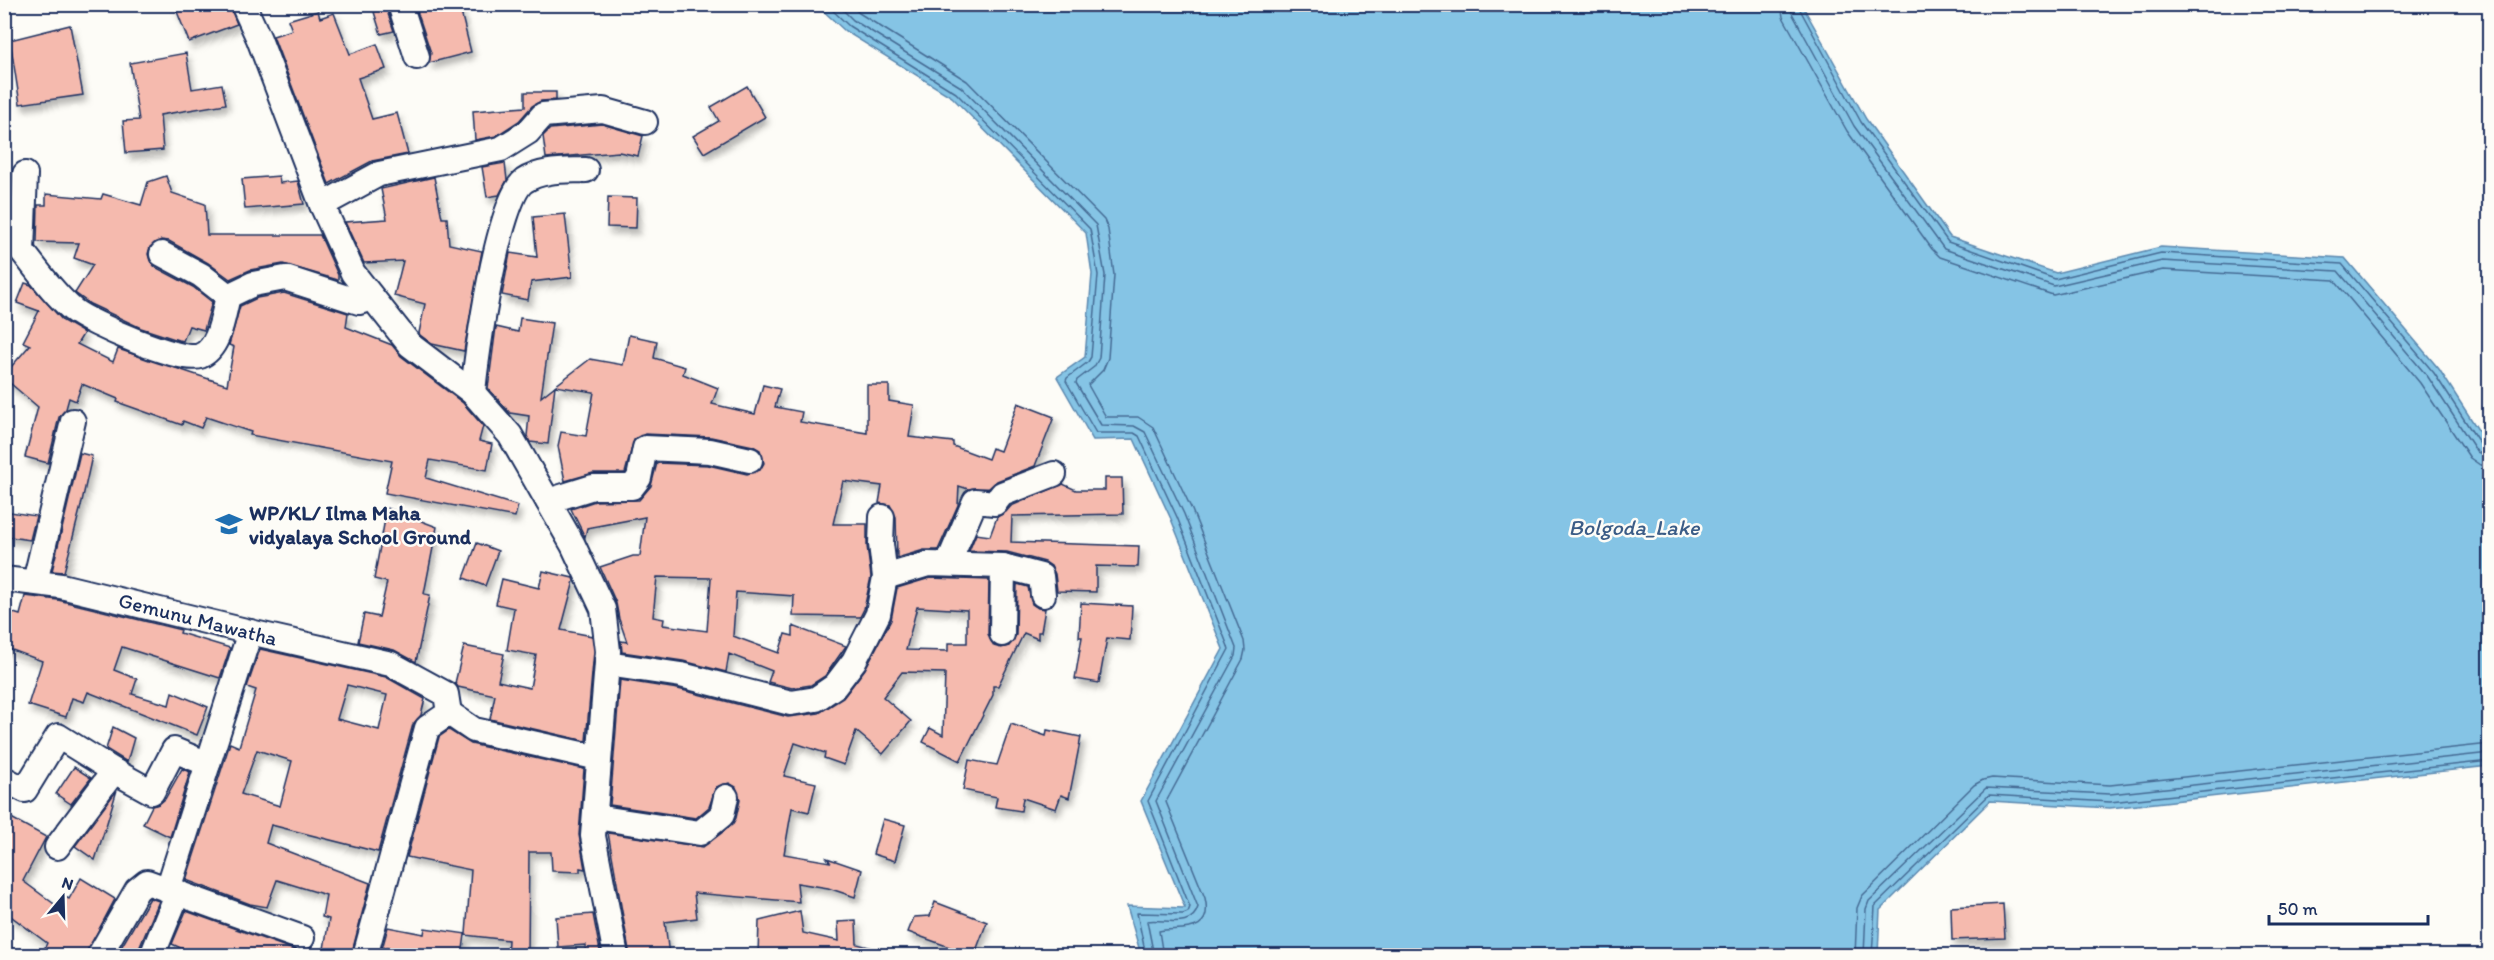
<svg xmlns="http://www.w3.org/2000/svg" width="2494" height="960" font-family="Itim,sans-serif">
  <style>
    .water { fill: #85c4e5; stroke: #5b88af; stroke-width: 1.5 }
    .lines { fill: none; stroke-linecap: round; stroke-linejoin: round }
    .shore { stroke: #456b94; stroke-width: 1.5 }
    .building { fill: #f5baae; stroke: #1b2f5e; stroke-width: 1.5; fill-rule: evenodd; filter: url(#shadow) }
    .minor-casing { stroke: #1b2f5e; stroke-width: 28 }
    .minor { stroke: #fdfcf7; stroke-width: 24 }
    .labels { text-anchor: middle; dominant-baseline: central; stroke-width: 5; stroke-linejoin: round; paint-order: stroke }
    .poi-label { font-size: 21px; font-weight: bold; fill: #1b2f5e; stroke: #fdfcf7; text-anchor: start }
    .street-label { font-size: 21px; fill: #1b2f5e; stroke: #fdfcf7 }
    .water-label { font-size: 22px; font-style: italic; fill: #3b5c86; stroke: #fdfcf7 }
  </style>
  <defs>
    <filter id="shadow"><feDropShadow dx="3.5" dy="6" stdDeviation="3" flood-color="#0004"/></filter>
  </defs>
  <rect width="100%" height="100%" fill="#fdfcf7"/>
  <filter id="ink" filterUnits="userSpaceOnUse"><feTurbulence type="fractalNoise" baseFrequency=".0167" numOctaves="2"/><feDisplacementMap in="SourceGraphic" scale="12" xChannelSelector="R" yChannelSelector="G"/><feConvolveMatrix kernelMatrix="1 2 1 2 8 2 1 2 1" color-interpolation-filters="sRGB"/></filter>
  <g filter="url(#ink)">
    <polygon class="water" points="817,5 1802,5 1866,119 1950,237 2056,273 2161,247 2345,258 2439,369 2489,447 2489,766 2110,808 1990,801 1880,910 1878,955 1141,955 1127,906 1185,908 1141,801 1223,649 1171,519 1134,439 1093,440 1057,377 1085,357 1092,274 1086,233 952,97 845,31"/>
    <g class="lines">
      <g class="shore">
        <polyline points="826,4 849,26 956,93 1090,229 1098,275 1091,357 1088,362 1067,378 1066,381 1096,433 1134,433 1139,436 1177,517 1229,649 1148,801 1190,907 1188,912 1183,914 1137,913 1146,956"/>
        <path d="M837,4L853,20L961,87L1096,225L1105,275L1099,358L1094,367L1077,380L1076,383L1101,425L1134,426L1145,432L1184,514L1236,648L1235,656L1156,801L1198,907C1192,930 1163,918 1147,921L1154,956"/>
        <path d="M850,4L859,13L967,81L1104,220L1108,229L1114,275L1108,358L1103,370L1088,385L1106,417H1138L1153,427L1192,510L1244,641L1245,650L1243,659L1166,802L1205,898C1214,936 1179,927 1159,931L1163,956"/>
        <polyline points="1781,4 1783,17 1847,131 1932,249 1940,257 2053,295 2163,270 2334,280 2420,383 2470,458 2480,465 2490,466"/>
        <polyline points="1790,4 1792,13 1854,126 1944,249 2054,286 2162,261 2338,271 2428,377 2477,452 2490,457"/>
        <polyline points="1797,4 1861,122 1948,242 2055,279 2161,253 2342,264 2434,373 2482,447 2490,450"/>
        <polyline points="1855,956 1857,908 1862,896 1974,785 1983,780 1992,778 2110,785 2490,744"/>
        <polyline points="1864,956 1866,909 1869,901 1986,788 2110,794 2490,753"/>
        <polyline points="1872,956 1875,906 1989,795 2110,802 2490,761"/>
      </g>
    </g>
    <g class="building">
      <polygon points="174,4 229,4 237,24 189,42"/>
      <polygon points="459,4 471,52 429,63 431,53 415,5"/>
      <polygon points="386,8 394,31 381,34 374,12"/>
      <polygon points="318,11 320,18 334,13 350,54 377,44 386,69 358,78 372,119 397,113 408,154 372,161 329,184 273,36 292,30 288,20"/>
      <polygon points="70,25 83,95 20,104 10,40"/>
      <polygon points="186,53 192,89 222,84 226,104 160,115 163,150 126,153 123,121 139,120 130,63"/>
      <polygon points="747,86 765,117 704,153 693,136 719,121 711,107"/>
      <polygon points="525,92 556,92 556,100 541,101 532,106 519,121 496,136 475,140 473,111 525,107"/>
      <polygon points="602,124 643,136 638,156 619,152 546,158 543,136 550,129"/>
      <polygon points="505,163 507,180 499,195 487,197 482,167"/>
      <polygon points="166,176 172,193 205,204 207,235 320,235 338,275 338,280 283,264 250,270 230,279 208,263 169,241 161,240 150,247 148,254 150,261 155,267 193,287 212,302 204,330 189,326 183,341 178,340 141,328 90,304 75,293 93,265 74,258 79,243 37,242 38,205 46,205 46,194 101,199 103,194 141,205 148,182"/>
      <polygon points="279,176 280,183 298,181 304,204 245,209 242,179"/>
      <polygon points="434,177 442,218 447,218 449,244 482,251 464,351 432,344 420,335 419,333 425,304 394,296 403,261 364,263 345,222 387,219 381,189"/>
      <polygon points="608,197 637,198 636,228 607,227"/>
      <polygon points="565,214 572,277 531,282 528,300 502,295 510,253 537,257 533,217"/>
      <polygon points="25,283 31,285 63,321 84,333 77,344 113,362 118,349 227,385 234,347 229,345 240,306 257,298 284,293 348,313 346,327 392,345 401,356 463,403 483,426 479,441 492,444 487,470 430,460 426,478 518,506 515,517 385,493 392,461 250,435 251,432 206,417 201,428 183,421 182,425 117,402 118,399 82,384 76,401 69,398 66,409 59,417 48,463 25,457 38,407 4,378 4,375 30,345 23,342 39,311 17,303"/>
      <polygon points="520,318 552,323 541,397 555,386 548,444 530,442 527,436 529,416 510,413 488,388 496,327 518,332"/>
      <path d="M629,335L657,341L654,358L685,367L683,374L718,388L712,404L755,414L763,385L780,389L775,407L802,412L800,422L867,433V385H889V401L914,405L909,437L953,442V446L988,459L992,448L1000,451L1018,403L1054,417L1035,466L997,481L989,488L968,489L959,486L958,505L938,550H924L897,558L896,517L890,505L879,503L882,486L843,481L833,524H867V546L871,577L864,609L860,617L793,616L794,596L736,592L733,636L779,653L785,634L793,636V626L846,646L825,676L811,685L792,688L768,682L772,671L729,654L726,672L683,661L622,652L621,641L627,642L619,619L616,603L600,567L633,556H640L645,517L587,528L585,537L571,509L595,501L639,500L651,486L657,463L708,465L747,474L760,470L764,463L760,450L753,446L711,437L645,434L634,440L625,473H593L565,481L558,446L561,432L586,436L594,392L555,386L590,359L623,365ZM657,577L711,578L707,631L663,625L664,619L653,617Z"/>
      <polygon points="80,453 92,456 81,506 64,572 52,571"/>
      <polygon points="1105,478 1122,478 1123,514 1012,516 1011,542 1139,546 1138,567 1096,566 1096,592 1057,591 1055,574 1051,566 1045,562 1007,552 969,551 976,534 990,536 997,517 1006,512 1011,506 1063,484 1076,490 1105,490"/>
      <polygon points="387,508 437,527 424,594 430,595 416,662 394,650 358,642 364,614 379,617 387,582 374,579"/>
      <polygon points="4,511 36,516 30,540 4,536"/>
      <polygon points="477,543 498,551 485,586 464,578"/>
      <polygon points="543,571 573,578 574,581 561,630 592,636 594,651 586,741 490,719 495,695 458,687 455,683 464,646 504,654 498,681 530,688 536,655 507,650 514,608 496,604 502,579 539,588"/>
      <path d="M930,578L989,580L988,634L994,646L1001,648L1009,646L1016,635L1017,584L1028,587L1032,604L1038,608L1045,609L1041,632H1038V639L1024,633L998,686H993V695L960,761L923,742L930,728L943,735L945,673L902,672L883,697L911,721L883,754L856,731L844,765L824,758L825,753L795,743L784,776L816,783L809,812L792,808L784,854L830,862L827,858L862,870L855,897L828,888L797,883L799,902L694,893L697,918L665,922L669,956H630L608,833L703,847L732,825L736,818L740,800L736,787L729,783L716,787L709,807L696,818L610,805L620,680L678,689L788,717L819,713L843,698L865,669L891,620L897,588ZM917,607L967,610V643H948V651L906,650Z"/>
      <polygon points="25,596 58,600 181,630 180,633 230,648 220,678 122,647 114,670 137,679 132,694 169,705 172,692 208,707 197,735 88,692 84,702 72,698 66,717 28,705 42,661 4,647 4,610 20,615"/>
      <polygon points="1081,603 1132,606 1130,640 1107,638 1099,683 1075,679 1082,637 1079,637"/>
      <path d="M260,649L386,677L425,699L421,715L413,724L378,852L271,825L266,843L370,883L351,956H198L172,944L186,911L297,951L310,949L323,955L329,919L322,917L326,895L277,880L267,907L250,904L186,880L230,743L239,747L256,690L247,687ZM347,685L387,695L379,730L337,719ZM257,750L292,761L280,806L241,794Z"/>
      <polygon points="1011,724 1046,736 1047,730 1081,737 1069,798 1061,795 1056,809 1023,798 1021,811 995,807 997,797 963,790 969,760 997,765"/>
      <polygon points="113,727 134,738 127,762 106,749"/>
      <polygon points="449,730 471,744 584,769 579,835 585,869 580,868 580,872 552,871 551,852 529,852 528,956 507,956 508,940 465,935 462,956 427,956 386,948 385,956 380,956 388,927 424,934 425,928 466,934 471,870 407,857 439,737"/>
      <polygon points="74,767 91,778 71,804 56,794"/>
      <polygon points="182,769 190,772 170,837 143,824 152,806 159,804 165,799"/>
      <polygon points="117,790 106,826 95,860 75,846"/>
      <polygon points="4,814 46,837 23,881 57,906 64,896 69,899 81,878 115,899 85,956 41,956 47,943 4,911"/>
      <polygon points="883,819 905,825 895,861 873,854"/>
      <polygon points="150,898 159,901 136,956 116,956"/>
      <polygon points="935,902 987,922 974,956 908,932 914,917 930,916"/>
      <polygon points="2003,904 2005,938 1952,940 1951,907"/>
      <polygon points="800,911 803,933 839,941 838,922 856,921 857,944 873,948 872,956 805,956 784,951 784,956 758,956 759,921"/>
      <polygon points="593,914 601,956 586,956 585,945 558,947 556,917"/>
    </g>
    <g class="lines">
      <g class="minor-casing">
        <g id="minor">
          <polyline points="243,4 259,39 322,205 353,273 410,345 473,393 510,435 573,545 603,609 608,651 593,836 616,956"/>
          <polyline points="400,4 417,57"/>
          <path d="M25,174L22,251C38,271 53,293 73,310C89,323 182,364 200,356C220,348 223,315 228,296"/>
          <polyline points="322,205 379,174 501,149 528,132 543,115 603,110 645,122"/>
          <polyline points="162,254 201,275 228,296 253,284 285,278 359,302 372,298"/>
          <path d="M473,393C476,356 498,200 524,181C542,169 566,171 586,170"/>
          <polyline points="548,501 593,487 632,487 639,478 645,448 710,451 750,460"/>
          <polyline points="948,564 975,501 995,503 1002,494 1054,474"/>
          <polyline points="1003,566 1041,576 1043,595"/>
          <polyline points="885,577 928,564 1003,566 1002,634"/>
          <polyline points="4,579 61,586 250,632 391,664 446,694 449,713"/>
          <polyline points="35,582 73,421"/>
          <polyline points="607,664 681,675 791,703 816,699 835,686 854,661 878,614 885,577 881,544 882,517"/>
          <polyline points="4,779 25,790 58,736 114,771 152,792 174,750 208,764"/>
          <polyline points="595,817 700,833 722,815 726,797"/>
          <polyline points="57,847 114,771"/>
          <polyline points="168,889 250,632"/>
          <polyline points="99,956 137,890 147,882 302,938"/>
          <polyline points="152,956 178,892"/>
          <polyline points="365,956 427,728 449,713 474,730 599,758"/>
        </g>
      </g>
      <use href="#minor" class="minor"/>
    </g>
  </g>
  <defs>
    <g id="school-bare" transform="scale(2.07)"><path d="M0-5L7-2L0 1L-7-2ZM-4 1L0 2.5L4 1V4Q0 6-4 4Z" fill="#1f6fb2" stroke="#fdfcf7" stroke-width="2.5" paint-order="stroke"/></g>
  </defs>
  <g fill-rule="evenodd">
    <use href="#school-bare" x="229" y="524"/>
  </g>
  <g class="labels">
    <g class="poi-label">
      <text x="249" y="512">WP/KL/ Ilma Maha<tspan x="249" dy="24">vidyalaya School Ground</tspan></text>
    </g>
    <g class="street-label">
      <text transform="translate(198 619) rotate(14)">Gemunu Mawatha</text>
    </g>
    <g class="water-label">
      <text x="1634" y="527">Bolgoda_Lake</text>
    </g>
  </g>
  <rect width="2494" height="960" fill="none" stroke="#fdfcf7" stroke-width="24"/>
  <rect x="12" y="12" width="2470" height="936" fill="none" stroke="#1b2f5e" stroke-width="2" filter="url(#ink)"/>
  <g transform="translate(63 897) rotate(19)" stroke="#fdfcf7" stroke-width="4.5" paint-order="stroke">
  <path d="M0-4.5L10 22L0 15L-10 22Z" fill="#1b2f5e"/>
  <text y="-9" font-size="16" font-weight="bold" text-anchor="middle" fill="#1b2f5e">N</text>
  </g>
  <path d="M2269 915v9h159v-9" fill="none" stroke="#1b2f5e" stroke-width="3"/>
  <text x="2278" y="915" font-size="18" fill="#1b2f5e" stroke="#fdfcf7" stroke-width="4.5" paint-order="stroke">50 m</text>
</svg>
